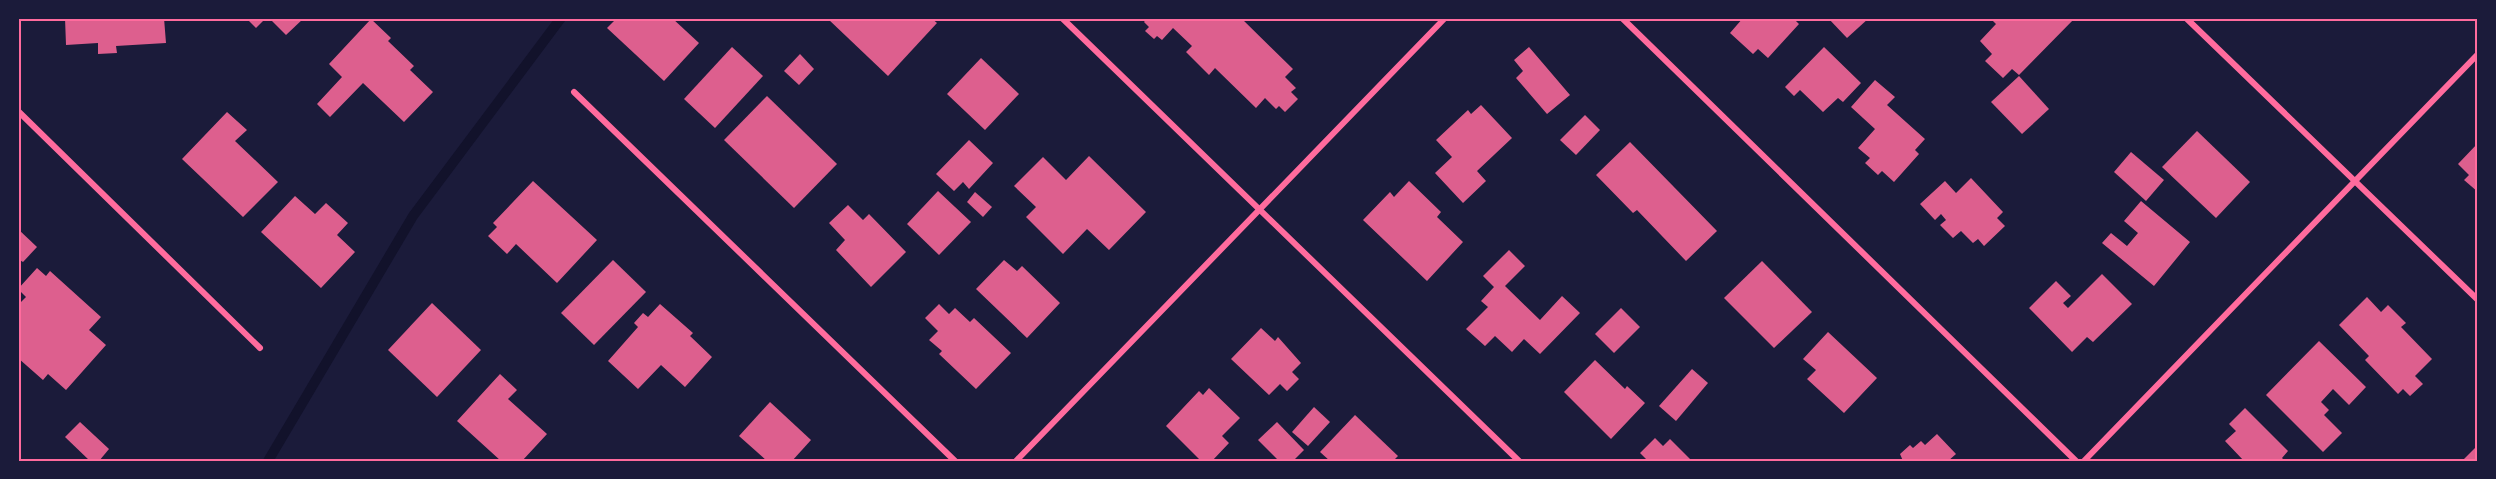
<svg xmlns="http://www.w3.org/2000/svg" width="2496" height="479" font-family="'Alegreya Sans',sans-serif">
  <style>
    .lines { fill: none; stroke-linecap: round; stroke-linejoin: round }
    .stream { stroke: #12122b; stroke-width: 10 }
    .building { fill: #dd5f8e }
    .minor { stroke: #ff6b9d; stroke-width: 6 }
    .neatline { fill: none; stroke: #ff6b9d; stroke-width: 2 }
  </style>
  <rect width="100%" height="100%" fill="#1b1b3a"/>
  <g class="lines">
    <polyline class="stream" points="268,461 413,216 561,18"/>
  </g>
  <g class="building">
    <polygon points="65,18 164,18 166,43 116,46 117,53 98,54 98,43 66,45"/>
    <polygon points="246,18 266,18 256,28"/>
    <polygon points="269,18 304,18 286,35"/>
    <polygon points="617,18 672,18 699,43 664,81 607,28"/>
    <polygon points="827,18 931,18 937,23 888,76"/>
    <polygon points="1147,18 1241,18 1293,69 1285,77 1296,88 1291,92 1298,99 1285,112 1279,106 1276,109 1265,98 1256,108 1215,68 1209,75 1186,52 1192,46 1173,28 1162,40 1157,36 1154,39 1145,31 1149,27 1144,22"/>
    <polygon points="1743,18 1793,18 1799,24 1768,58 1758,49 1753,54 1730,33"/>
    <polygon points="1828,18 1869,18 1847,38"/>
    <polygon points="1990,18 2075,18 2019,75 2012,69 2003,78 1985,61 1992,54 1980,41 1996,24"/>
    <polygon points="371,19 391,38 388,41 414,66 410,70 433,92 404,122 363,83 330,117 317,104 342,77 329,64"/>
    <polygon points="732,47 763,76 715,128 684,99"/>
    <polygon points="1529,47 1570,95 1547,114 1516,78 1523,71 1514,60"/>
    <polygon points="1824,47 1861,83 1843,102 1838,98 1823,112 1800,90 1794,96 1785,87"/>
    <polygon points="800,54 814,69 799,85 784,71"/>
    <polygon points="981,58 1019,94 985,130 947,94"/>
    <polygon points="2019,76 2049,109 2022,134 1991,102"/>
    <polygon points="1875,80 1895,97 1887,105 1925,139 1915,150 1919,154 1894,182 1882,171 1878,175 1865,163 1870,158 1858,148 1875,129 1851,107"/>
    <polygon points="767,96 837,164 794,208 724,140"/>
    <polygon points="1481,105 1512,138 1477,171 1486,181 1463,203 1435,173 1452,157 1436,140 1468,110 1471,114"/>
    <polygon points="227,112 247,130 235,141 278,182 243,217 182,159"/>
    <polygon points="1585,115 1600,130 1576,155 1560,140"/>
    <polygon points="2197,131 2250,182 2216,218 2162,167"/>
    <polygon points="969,140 993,163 969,189 963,182 954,191 936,174"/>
    <polygon points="1630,142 1717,231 1686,261 1637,210 1633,213 1596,175"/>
    <polygon points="2478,143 2478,192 2464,180 2469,175 2458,164"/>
    <polygon points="2131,152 2164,180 2146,201 2114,172"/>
    <polygon points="1089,156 1146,212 1109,250 1087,229 1063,254 1026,217 1036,207 1014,186 1043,157 1066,180"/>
    <polygon points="1971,178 2003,212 1997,218 2005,226 1984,246 1978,239 1973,243 1961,231 1953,238 1940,225 1946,220 1941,214 1935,220 1920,204 1945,181 1956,193"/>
    <polygon points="533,181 597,240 557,283 516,244 507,254 488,236 497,227 493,223"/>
    <polygon points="1409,181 1441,212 1437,217 1463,242 1427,281 1363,220 1390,192 1394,197"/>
    <polygon points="938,191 971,222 939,255 907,224"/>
    <polygon points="975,192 992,207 983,217 967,202"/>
    <polygon points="295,196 315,214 326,203 348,223 337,235 355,252 321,288 261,232"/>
    <polygon points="2141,201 2190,242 2154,286 2102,243 2111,233 2127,246 2138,233 2124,221"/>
    <polygon points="848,205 863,220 869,214 906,252 871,287 836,250 845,240 829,223"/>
    <polygon points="18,229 37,247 23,262 18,259"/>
    <polygon points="1509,250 1525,266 1505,286 1540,320 1562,296 1580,313 1540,354 1524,339 1512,352 1495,336 1485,346 1466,329 1488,307 1481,301 1494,287 1483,276"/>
    <polygon points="613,260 646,292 594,345 561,313"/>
    <polygon points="1004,260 1017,271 1022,266 1060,303 1027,338 976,289"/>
    <polygon points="1762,261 1812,312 1774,348 1724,298"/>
    <polygon points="37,268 46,276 50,271 101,317 89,330 106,345 66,390 48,374 43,380 18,358 18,305 26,297 18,289"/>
    <polygon points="2102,274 2132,304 2093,342 2087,337 2072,352 2029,308 2056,281 2071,296 2063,303 2068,308"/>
    <polygon points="2367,297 2381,312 2388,305 2406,323 2401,327 2432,359 2415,376 2423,384 2410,396 2403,389 2398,394 2365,360 2369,356 2339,325"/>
    <polygon points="432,303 481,350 437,397 388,350"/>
    <polygon points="660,304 693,333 690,336 712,357 685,387 661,365 638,389 608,361 638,327 634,323 643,313 648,317"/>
    <polygon points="939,304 949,314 955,308 970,322 974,318 1011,353 976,389 939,354 942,351 929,340 938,331 925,318"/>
    <polygon points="1621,308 1640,327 1614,353 1595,334"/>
    <polygon points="1261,328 1275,341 1278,337 1301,363 1292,372 1299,379 1287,391 1280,384 1269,395 1231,359"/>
    <polygon points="1828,332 1877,378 1844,413 1807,379 1816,370 1803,359"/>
    <polygon points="2319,341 2366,387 2349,405 2333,389 2321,402 2329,410 2324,415 2342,433 2323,452 2266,395"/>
    <polygon points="1595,360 1625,389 1627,386 1645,403 1611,439 1564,392"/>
    <polygon points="1692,369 1708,383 1676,421 1659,406"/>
    <polygon points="500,374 517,390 508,399 547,434 522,461 501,461 457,421"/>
    <polygon points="1209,388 1240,418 1222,436 1229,443 1212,461 1201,461 1166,426 1199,391 1203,395"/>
    <polygon points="770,402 811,440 792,461 767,461 739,436"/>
    <polygon points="1314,407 1330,422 1308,446 1292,432"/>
    <polygon points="2245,408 2288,451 2282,458 2285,461 2244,461 2225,441 2236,431 2229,424"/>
    <polygon points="1355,415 1398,456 1393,461 1330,461 1320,452"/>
    <polygon points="80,422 109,449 99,461 90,461 65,437"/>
    <polygon points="1277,422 1304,450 1293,461 1279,461 1258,440"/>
    <polygon points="1937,434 1956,454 1948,461 1903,461 1900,454 1910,445 1913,448 1921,441 1925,445"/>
    <polygon points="1655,438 1663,446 1670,439 1692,461 1648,461 1640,453"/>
    <polygon points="2478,445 2478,461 2462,461"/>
  </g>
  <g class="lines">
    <g class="minor">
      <polyline points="1062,18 1519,461"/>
      <polyline points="1622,18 2076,461"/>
      <polyline points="2186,18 2478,300"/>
      <polyline points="574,92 955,461"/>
      <polyline points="18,111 260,348"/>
      <polyline points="1016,461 1445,18"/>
      <polyline points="2084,461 2478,54"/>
    </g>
  </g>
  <rect width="2496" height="479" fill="none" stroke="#1b1b3a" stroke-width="39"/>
  <rect x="20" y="20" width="2456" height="440" class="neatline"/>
</svg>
